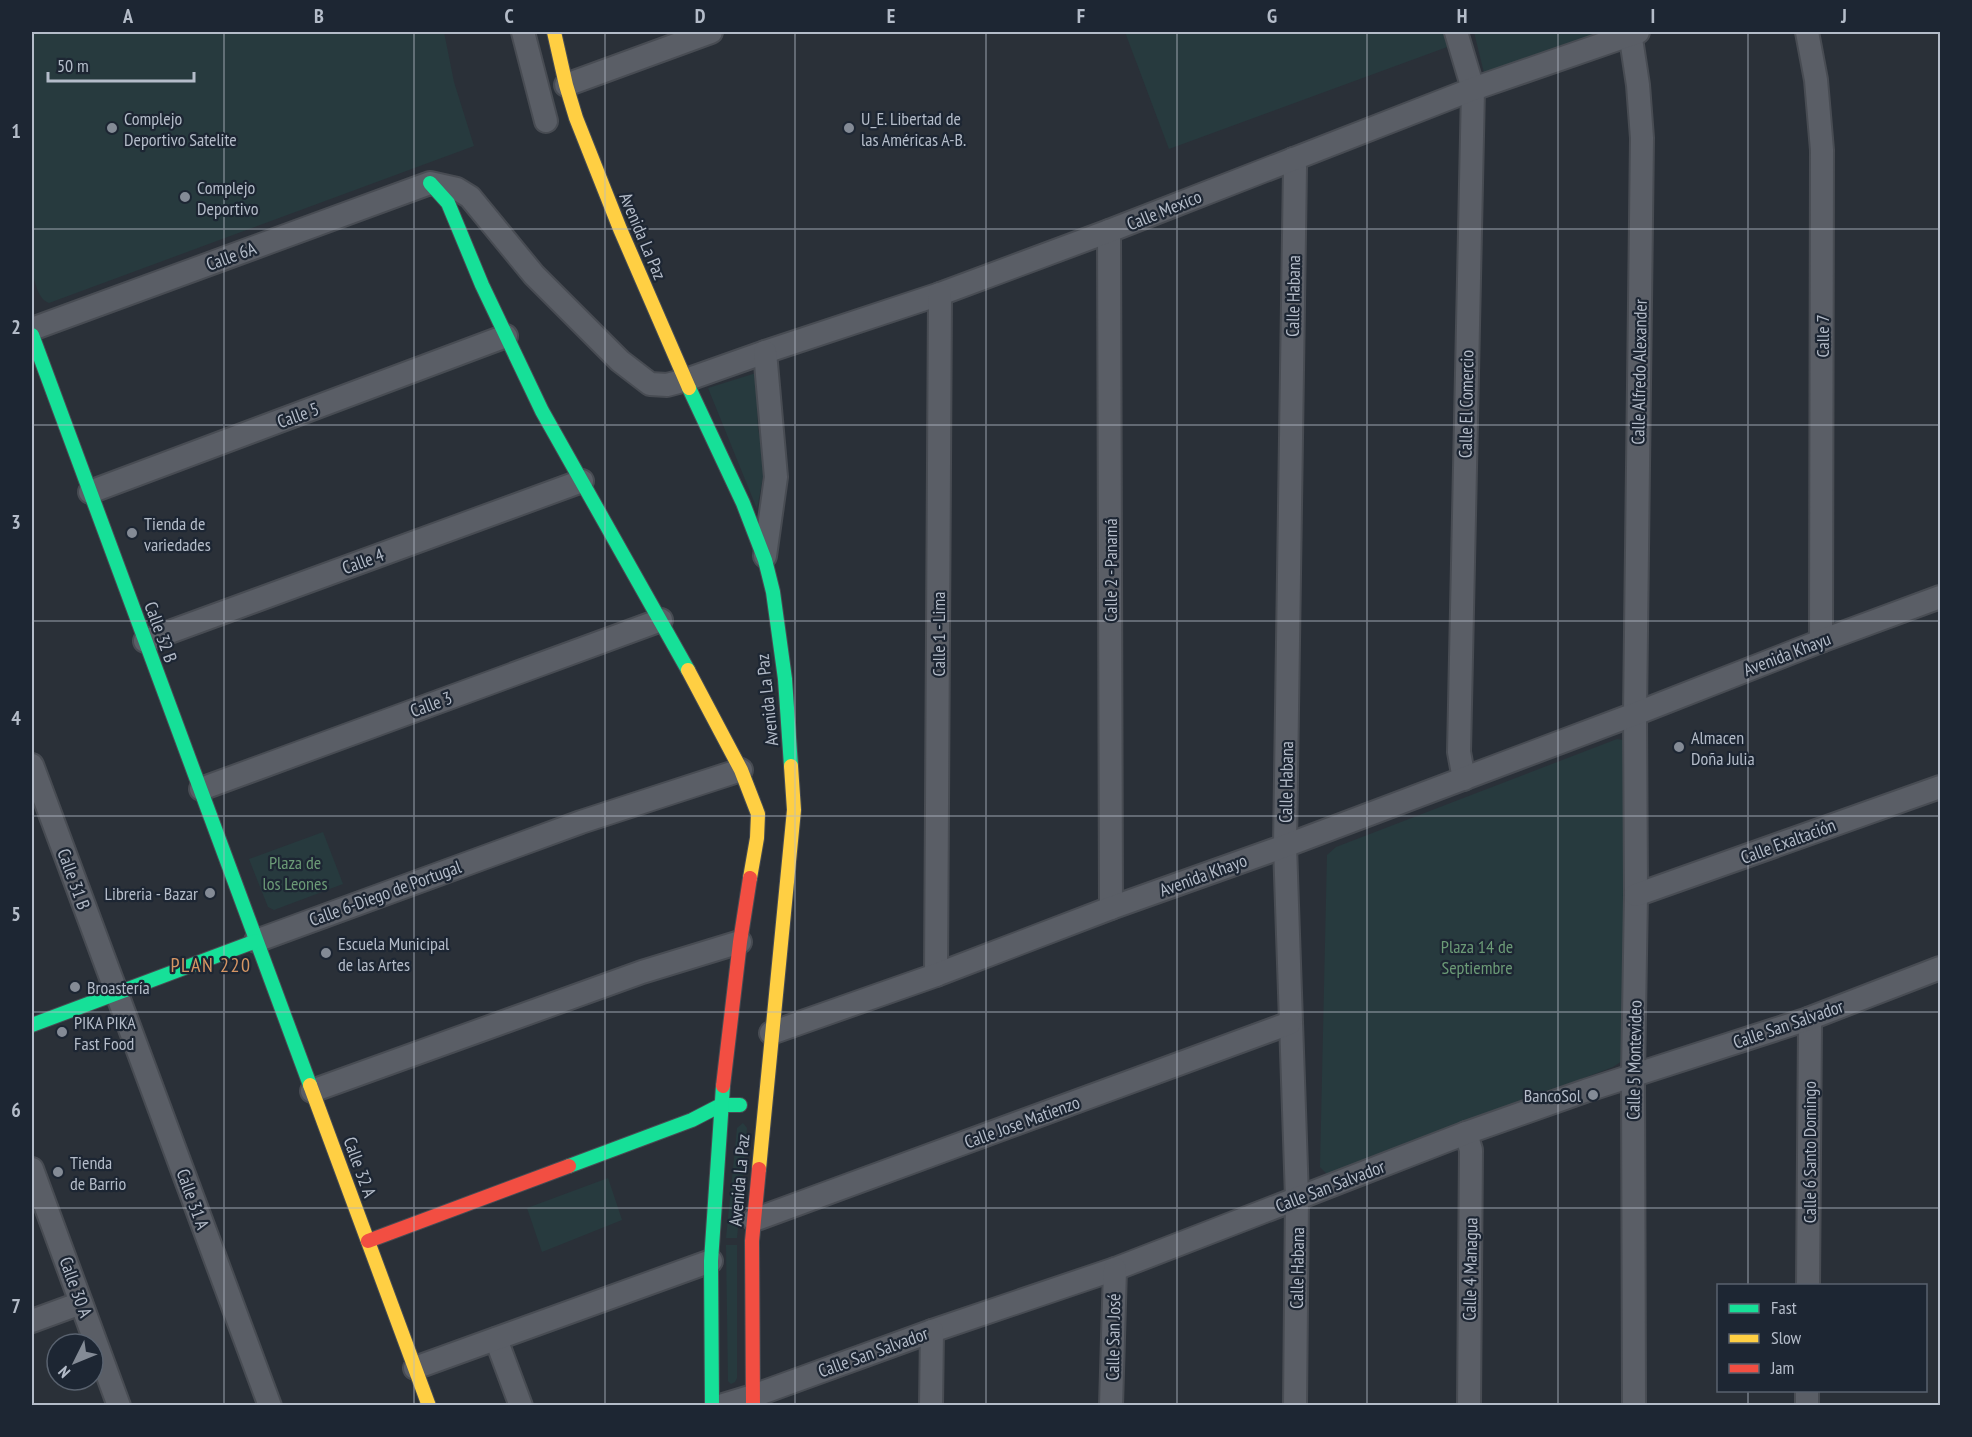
<svg xmlns="http://www.w3.org/2000/svg" width="1972" height="1437" font-family="'PT Sans Narrow',sans-serif">
  <style>
    .green { fill: #273a3e }
    .lines { fill: none; stroke-linecap: round; stroke-linejoin: round }
    .street-casing { stroke: #484c53; stroke-width: 26 }
    .fast-casing { stroke: #484c53; stroke-width: 16 }
    .slow-casing { stroke: #484c53; stroke-width: 16 }
    .jam-casing { stroke: #484c53; stroke-width: 16 }
    .street { stroke: #5a5e66; stroke-width: 22 }
    .fast { stroke: #16e098; stroke-width: 14 }
    .slow { stroke: #ffcf43; stroke-width: 14 }
    .jam { stroke: #f24e42; stroke-width: 14 }
    .grid { fill: none; stroke: #b4bcc9; stroke-width: 1.5; stroke-opacity: 0.55 }
    .poi-dot { fill: #848b96; stroke: #1d2633; stroke-width: 2 }
    .labels { text-anchor: middle; dominant-baseline: central; stroke-width: 4.5; stroke-linejoin: round; paint-order: stroke }
    .poi-label { font-size: 18px; fill: #b4bcc9; stroke: #1d2633; text-anchor: start }
    .street-label { font-size: 18px; fill: #b4bcc9; stroke: #1d2633 }
    .park-label { font-size: 18px; fill: #6b9a76; stroke: #1d2633 }
    .neighbourhood-label { font-size: 20px; letter-spacing: 1.5px; fill: #d59563; stroke: #1d2633 }
    .neatline { fill: none; stroke: #b4bcc9; stroke-width: 2 }
    .grid-label { font-size: 20px; text-anchor: middle; font-weight: bold; fill: #b4bcc9 }
  </style>
  <rect width="100%" height="100%" fill="#2a3038"/>
  <g class="green">
    <path d="M32,32H444L454,82L474,146L49,303C38,299 36,284 32,273Z"/>
    <polygon points="1125,32 1445,32 1450,46 1169,149"/>
    <polygon points="1474,32 1606,32 1485,77"/>
    <polygon points="756,373 758,429 766,462 757,509 708,388"/>
    <polygon points="1617,739 1630,741 1628,1057 1613,1067 1328,1175 1320,1167 1327,855 1336,847"/>
    <polygon points="323,832 343,884 274,910 268,907 249,859"/>
    <polygon points="743,1123 747,1128 737,1238 726,1238 737,1128"/>
    <polygon points="608,1178 622,1220 542,1252 527,1208"/>
    <polygon points="726,1245 737,1245 737,1378 735,1382 731,1384 728,1381"/>
  </g>
  <g class="lines">
    <g class="street-casing">
      <g id="street">
        <polyline points="523,32 546,121"/>
        <polyline points="1456,32 1473,89 1459,752 1464,779"/>
        <polyline points="1630,32 1638,85 1642,138 1635,714 1636,895 1633,1076 1634,1406"/>
        <polyline points="1807,32 1816,80 1822,150 1821,641"/>
        <polyline points="566,85 711,32"/>
        <polyline points="1293,159 1295,167 1285,846 1297,1198 1295,1406"/>
        <polyline points="1109,231 1111,908"/>
        <polyline points="32,329 430,183 457,189 470,197 534,275 620,361 650,384 667,385 686,380 765,352 940,294 1109,231 1473,89 1638,32"/>
        <polyline points="765,352 776,477 765,556"/>
        <polyline points="90,492 506,336"/>
        <polyline points="145,641 582,481"/>
        <polyline points="32,765 270,1406"/>
        <polyline points="201,789 661,620"/>
        <polyline points="1636,895 1940,787"/>
        <polyline points="256,941 581,822 741,770"/>
        <polyline points="936,975 940,294"/>
        <polyline points="1808,1019 1810,1025 1808,1286"/>
        <polyline points="771,1033 936,975 1111,908 1285,846 1635,714 1821,641 1940,597"/>
        <polyline points="312,1091 642,972 740,942"/>
        <polyline points="1466,1133 1471,1150 1469,1406"/>
        <polyline points="32,1169 119,1406"/>
        <polyline points="754,1220 1290,1023"/>
        <polyline points="32,1321 81,1303"/>
        <polyline points="496,1339 521,1406"/>
        <polyline points="415,1368 711,1261"/>
        <polyline points="720,1406 753,1396 932,1331 1115,1269 1466,1133 1585,1091 1808,1019 1940,968"/>
        <polyline points="931,1406 932,1331"/>
        <polyline points="1111,1406 1115,1269"/>
        <polyline points="1807,1406 1807,1390"/>
      </g>
    </g>
    <g class="fast-casing">
      <g id="fast">
        <polyline points="430,183 448,203 482,285 542,411 688,670"/>
        <polyline points="32,335 310,1085"/>
        <polyline points="689,388 743,503 765,560 773,592 785,679 791,766"/>
        <polyline points="32,1025 256,941"/>
        <polyline points="569,1166 692,1120 721,1105 740,1105"/>
        <polyline points="712,1406 711,1261 723,1086"/>
      </g>
    </g>
    <g class="slow-casing">
      <g id="slow">
        <polyline points="554,32 566,85 576,118 620,229 689,388"/>
        <polyline points="688,670 741,770 758,814 757,838 750,878"/>
        <polyline points="310,1085 429,1406"/>
        <polyline points="759,1169 794,810 791,766"/>
      </g>
    </g>
    <g class="jam-casing">
      <g id="jam">
        <polyline points="723,1086 740,942 750,878"/>
        <polyline points="368,1241 569,1166"/>
        <polyline points="753,1406 752,1241 759,1169"/>
      </g>
    </g>
    <use href="#street" class="street"/>
    <use href="#fast" class="fast"/>
    <use href="#slow" class="slow"/>
    <use href="#jam" class="jam"/>
  </g>
  <path class="grid" d="M224,32V1406M414,32V1406M605,32V1406M795,32V1406M986,32V1406M1177,32V1406M1367,32V1406M1558,32V1406M1748,32V1286M32,229H1940M32,425H1940M32,621H1940M32,816H1940M32,1012H1940M32,1208H1940M1748,1390V1406"/>
  <g class="poi-dot">
    <circle cx="112" cy="128" r="6"/>
    <circle cx="849" cy="128" r="6"/>
    <circle cx="185" cy="197" r="6"/>
    <circle cx="132" cy="533" r="6"/>
    <circle cx="1679" cy="747" r="6"/>
    <circle cx="210" cy="893" r="6"/>
    <circle cx="326" cy="953" r="6"/>
    <circle cx="75" cy="987" r="6"/>
    <circle cx="62" cy="1032" r="6"/>
    <circle cx="1593" cy="1095" r="6"/>
    <circle cx="58" cy="1172" r="6"/>
  </g>
  <g class="labels">
    <g class="poi-label">
      <text x="124" y="118">Complejo<tspan x="124" dy="21">Deportivo Satelite</tspan></text>
      <text x="861" y="118">U_E. Libertad de<tspan x="861" dy="21">las Américas A-B.</tspan></text>
      <text x="197" y="187">Complejo<tspan x="197" dy="21">Deportivo</tspan></text>
      <text x="144" y="523">Tienda de<tspan x="144" dy="21">variedades</tspan></text>
      <text x="1691" y="737">Almacen<tspan x="1691" dy="21">Doña Julia</tspan></text>
      <text x="198" y="893" text-anchor="end">Libreria - Bazar</text>
      <text x="338" y="943">Escuela Municipal<tspan x="338" dy="21">de las Artes</tspan></text>
      <text x="87" y="987">Broastería</text>
      <text x="74" y="1022">PIKA PIKA<tspan x="74" dy="21">Fast Food</tspan></text>
      <text x="1581" y="1095" text-anchor="end">BancoSol</text>
      <text x="70" y="1162">Tienda<tspan x="70" dy="21">de Barrio</tspan></text>
    </g>
    <g class="street-label">
      <text transform="translate(1164 210) rotate(-22)">Calle Mexico</text>
      <text transform="translate(643 236) rotate(67)">Avenida La Paz</text>
      <text transform="translate(231 256) rotate(-20)">Calle 6A</text>
      <text transform="translate(1293 296) rotate(-89)">Calle Habana</text>
      <text transform="translate(1822 336) rotate(-90)">Calle 7</text>
      <text transform="translate(1639 372) rotate(-89)">Calle Alfredo Alexander</text>
      <text transform="translate(1466 404) rotate(-89)">Calle El Comercio</text>
      <text transform="translate(298 415) rotate(-20)">Calle 5</text>
      <text transform="translate(363 561) rotate(-20)">Calle 4</text>
      <text transform="translate(1110 570) rotate(-90)">Calle 2 - Panamá</text>
      <text transform="translate(161 632) rotate(70)">Calle 32 B</text>
      <text transform="translate(938 634) rotate(-90)">Calle 1 - Lima</text>
      <text transform="translate(1787 654) rotate(-21)">Avenida Khayu</text>
      <text transform="translate(767 700) rotate(-96)">Avenida La Paz</text>
      <text transform="translate(431 704) rotate(-20)">Calle 3</text>
      <text transform="translate(1286 782) rotate(-89)">Calle Habana</text>
      <text transform="translate(1788 841) rotate(-20)">Calle Exaltación</text>
      <text transform="translate(1203 875) rotate(-20)">Avenida Khayo</text>
      <text transform="translate(74 879) rotate(70)">Calle 31 B</text>
      <text transform="translate(385 893) rotate(-20)">Calle 6-Diego de Portugal</text>
      <text transform="translate(1788 1024) rotate(-19)">Calle San Salvador</text>
      <text transform="translate(1634 1060) rotate(-89)">Calle 5 Montevideo</text>
      <text transform="translate(1022 1122) rotate(-20)">Calle Jose Matienzo</text>
      <text transform="translate(1809 1152) rotate(-90)">Calle 6 Santo Domingo</text>
      <text transform="translate(360 1167) rotate(70)">Calle 32 A</text>
      <text transform="translate(739 1180) rotate(-85)">Avenida La Paz</text>
      <text transform="translate(1330 1186) rotate(-21)">Calle San Salvador</text>
      <text transform="translate(193 1199) rotate(70)">Calle 31 A</text>
      <text transform="translate(1297 1268) rotate(-89)">Calle Habana</text>
      <text transform="translate(1470 1269) rotate(-89)">Calle 4 Managua</text>
      <text transform="translate(76 1287) rotate(70)">Calle 30 A</text>
      <text transform="translate(1113 1337) rotate(-89)">Calle San José</text>
      <text transform="translate(873 1352) rotate(-20)">Calle San Salvador</text>
    </g>
    <g class="park-label">
      <text x="295" y="862">Plaza de<tspan x="295" dy="21">los Leones</tspan></text>
      <text x="1477" y="946">Plaza 14 de<tspan x="1477" dy="21">Septiembre</tspan></text>
    </g>
    <g class="neighbourhood-label">
      <text x="211" y="965">PLAN 220</text>
    </g>
  </g>
  <rect width="1972" height="1437" fill="none" stroke="#1d2633" stroke-width="66"/>
  <rect x="1717" y="1284" width="210" height="108" fill="#1d2633" stroke="#59626f" stroke-width="1.5"/>
  <rect x="1729" y="1304" width="30" height="9" fill="#16e098" stroke="#59626f" stroke-width="1.5"/>
  <text x="1771" y="1314" font-size="18" fill="#b4bcc9">Fast</text>
  <rect x="1729" y="1334" width="30" height="9" fill="#ffcf43" stroke="#59626f" stroke-width="1.5"/>
  <text x="1771" y="1344" font-size="18" fill="#b4bcc9">Slow</text>
  <rect x="1729" y="1364" width="30" height="9" fill="#f24e42" stroke="#59626f" stroke-width="1.5"/>
  <text x="1771" y="1374" font-size="18" fill="#b4bcc9">Jam</text>
  <g transform="translate(75 1362) rotate(227)"><circle r="28" fill="#1d2633" stroke="#59626f" stroke-width="1.5"/>
  <path d="M0-4.5L10 22L0 15L-10 22Z" fill="#848b96"/>
  <text y="-9" font-size="16" font-weight="bold" text-anchor="middle" fill="#b4bcc9">N</text>
  </g>
  <path d="M48 72v9h146v-9" fill="none" stroke="#b4bcc9" stroke-width="3"/>
  <text x="57" y="72" font-size="18" fill="#b4bcc9" stroke="#1d2633" stroke-width="4.5" paint-order="stroke">50 m</text>
  <rect x="33" y="33" width="1906" height="1371" class="neatline"/>
  <g class="grid-label">
    <text x="128" y="23">A</text>
    <text x="319" y="23">B</text>
    <text x="509" y="23">C</text>
    <text x="700" y="23">D</text>
    <text x="891" y="23">E</text>
    <text x="1081" y="23">F</text>
    <text x="1272" y="23">G</text>
    <text x="1462" y="23">H</text>
    <text x="1653" y="23">I</text>
    <text x="1844" y="23">J</text>
    <text x="16" y="138">1</text>
    <text x="16" y="334">2</text>
    <text x="16" y="529">3</text>
    <text x="16" y="725">4</text>
    <text x="16" y="921">5</text>
    <text x="16" y="1117">6</text>
    <text x="16" y="1313">7</text>
  </g>
</svg>
